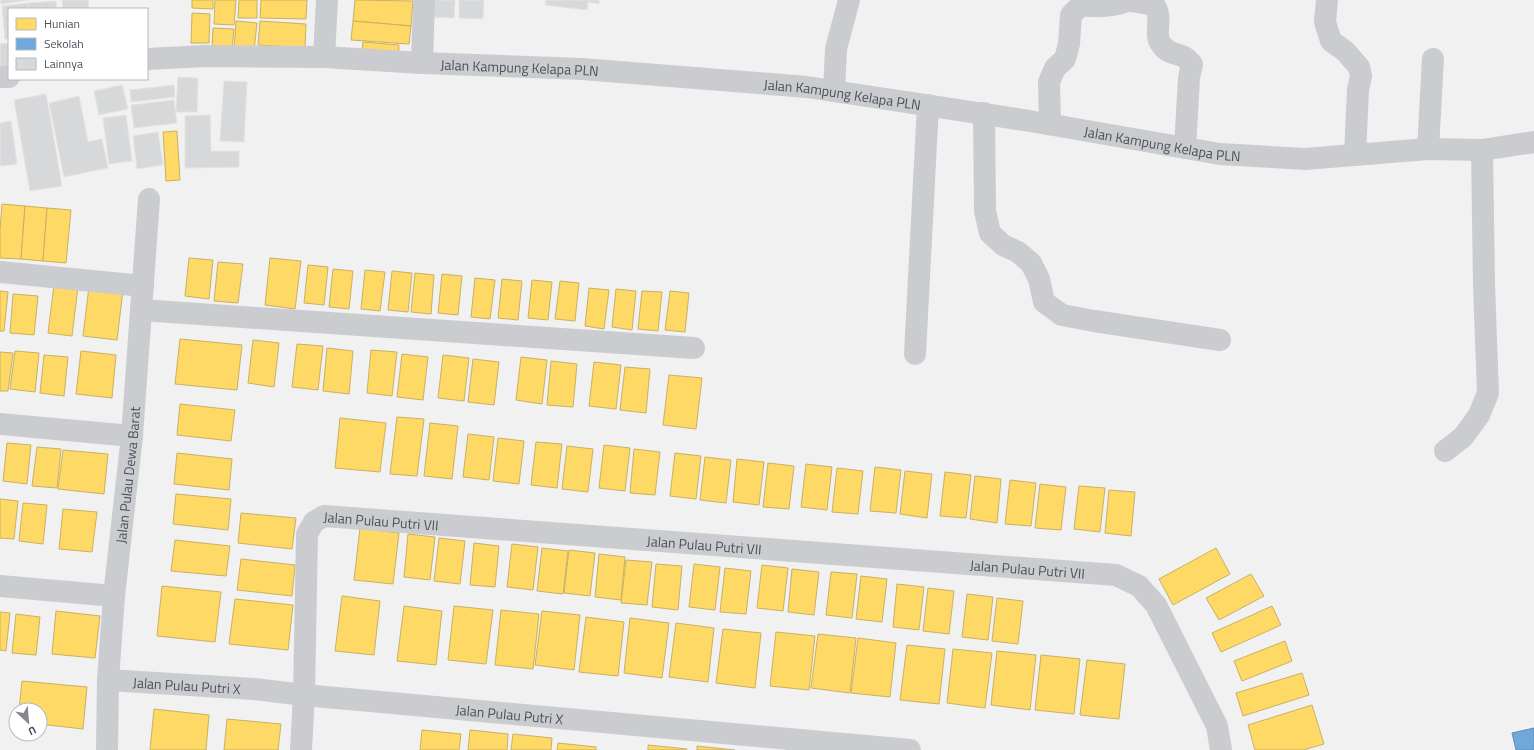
<svg xmlns="http://www.w3.org/2000/svg" width="1534" height="750" font-family="'Titillium Web',sans-serif">
  <style>
    .homes { fill: #ffd966; stroke: #c9b063 }
    .schools { fill: #6fa8dc; stroke: #648eb5 }
    .building { fill: #d7d8da; stroke: #e3e3e3 }
    .lines { fill: none; stroke-linecap: round; stroke-linejoin: round }
    .minor { stroke: #cbcccf; stroke-width: 22 }
    .labels { text-anchor: middle; dominant-baseline: central; stroke-width: 4; stroke-linejoin: round; paint-order: stroke }
    .street-label { font-size: 14px; fill: #4a515b; stroke: #fff }
  </style>
  <rect width="100%" height="100%" fill="#f1f1f1"/>
  <g class="homes">
    <polygon points="192,0 213,0 213,9 192,8"/>
    <polygon points="215,0 236,0 234,25 214,24"/>
    <polygon points="239,0 257,0 257,18 238,18"/>
    <polygon points="261,0 307,0 306,19 260,18"/>
    <polygon points="355,0 413,1 411,26 353,21"/>
    <polygon points="192,13 210,14 209,43 191,43"/>
    <polygon points="236,21 257,23 254,51 234,50"/>
    <polygon points="260,21 306,24 305,48 258,45"/>
    <polygon points="353,21 411,26 409,44 351,40"/>
    <polygon points="213,28 234,29 232,49 212,48"/>
    <polygon points="363,42 399,45 398,61 361,58"/>
    <polygon points="177,131 180,180 166,181 163,132"/>
    <polygon points="2,204 25,206 21,259 0,258 0,230"/>
    <polygon points="25,206 47,208 43,261 21,259"/>
    <polygon points="47,208 71,210 66,263 43,261"/>
    <polygon points="189,258 213,260 209,299 185,296"/>
    <polygon points="270,258 301,261 295,309 265,305"/>
    <polygon points="218,262 243,264 238,303 214,301"/>
    <polygon points="308,265 328,267 324,305 304,303"/>
    <polygon points="333,269 353,271 349,309 329,307"/>
    <polygon points="365,270 385,272 380,311 361,309"/>
    <polygon points="392,271 412,273 408,312 388,310"/>
    <polygon points="415,273 434,275 431,314 411,312"/>
    <polygon points="442,274 462,276 458,315 438,313"/>
    <polygon points="475,278 495,280 490,319 471,317"/>
    <polygon points="502,279 522,281 518,320 498,318"/>
    <polygon points="532,280 552,282 548,320 528,318"/>
    <polygon points="560,281 579,283 575,321 555,319"/>
    <polygon points="54,285 78,287 72,336 48,333"/>
    <polygon points="89,287 123,290 117,340 83,336"/>
    <polygon points="589,288 609,290 604,329 585,326"/>
    <polygon points="616,289 636,291 632,330 612,327"/>
    <polygon points="0,291 8,292 4,331 0,331"/>
    <polygon points="642,291 662,292 658,331 638,329"/>
    <polygon points="670,291 689,293 685,332 665,330"/>
    <polygon points="13,294 38,296 34,335 10,333"/>
    <polygon points="180,339 242,345 237,390 175,384"/>
    <polygon points="253,340 279,343 274,387 248,383"/>
    <polygon points="297,344 323,346 318,390 292,387"/>
    <polygon points="327,348 353,351 349,394 323,391"/>
    <polygon points="371,350 397,352 392,396 367,393"/>
    <polygon points="15,351 39,353 35,392 10,389"/>
    <polygon points="81,351 116,355 112,398 76,394"/>
    <polygon points="0,352 13,353 8,391 0,391"/>
    <polygon points="402,354 428,357 423,400 397,397"/>
    <polygon points="44,355 68,357 64,396 40,393"/>
    <polygon points="443,355 469,358 464,401 438,398"/>
    <polygon points="521,357 547,360 542,404 516,400"/>
    <polygon points="473,359 499,362 494,405 468,402"/>
    <polygon points="551,361 577,364 573,407 547,405"/>
    <polygon points="594,362 621,365 616,409 589,406"/>
    <polygon points="625,367 650,369 646,413 620,410"/>
    <polygon points="669,375 702,378 696,429 663,425"/>
    <polygon points="180,404 235,410 231,441 177,435"/>
    <polygon points="397,417 424,419 417,476 390,474"/>
    <polygon points="340,418 386,423 380,472 335,468"/>
    <polygon points="430,423 458,426 452,479 424,476"/>
    <polygon points="468,434 494,437 489,480 463,477"/>
    <polygon points="498,438 524,441 519,484 493,481"/>
    <polygon points="536,442 562,444 557,488 531,485"/>
    <polygon points="7,443 31,445 27,484 3,481"/>
    <polygon points="604,445 630,448 625,491 599,488"/>
    <polygon points="567,446 593,449 588,492 562,489"/>
    <polygon points="37,447 61,449 57,488 32,486"/>
    <polygon points="634,449 660,452 655,495 630,493"/>
    <polygon points="63,450 108,454 104,494 58,489"/>
    <polygon points="177,453 232,459 229,490 174,484"/>
    <polygon points="675,453 701,456 696,499 670,496"/>
    <polygon points="705,457 731,460 726,503 700,500"/>
    <polygon points="737,459 764,462 759,505 733,502"/>
    <polygon points="768,463 794,466 789,509 763,507"/>
    <polygon points="806,464 832,467 827,510 801,507"/>
    <polygon points="875,467 901,470 896,513 870,511"/>
    <polygon points="837,468 863,471 858,514 832,512"/>
    <polygon points="905,471 932,474 927,518 900,514"/>
    <polygon points="945,472 971,475 966,518 940,516"/>
    <polygon points="975,476 1001,479 997,523 970,519"/>
    <polygon points="1010,480 1036,483 1031,526 1005,524"/>
    <polygon points="1040,484 1066,487 1061,530 1035,528"/>
    <polygon points="1079,486 1105,488 1100,532 1074,529"/>
    <polygon points="1109,490 1135,492 1131,536 1105,533"/>
    <polygon points="176,494 231,499 228,530 173,524"/>
    <polygon points="0,499 18,501 14,539 0,538"/>
    <polygon points="23,503 47,505 43,544 19,541"/>
    <polygon points="63,509 97,512 92,552 59,549"/>
    <polygon points="241,513 296,518 292,549 238,543"/>
    <polygon points="360,528 399,533 393,584 354,580"/>
    <polygon points="408,534 435,537 430,580 404,577"/>
    <polygon points="439,538 465,541 460,584 434,581"/>
    <polygon points="175,540 230,546 226,576 171,571"/>
    <polygon points="474,543 499,546 495,587 470,585"/>
    <polygon points="512,544 538,547 533,590 507,587"/>
    <polygon points="542,548 568,551 563,594 537,591"/>
    <polygon points="1216,548 1230,574 1173,605 1159,579"/>
    <polygon points="569,550 595,553 590,596 564,593"/>
    <polygon points="599,554 625,557 621,600 595,597"/>
    <polygon points="241,559 295,565 292,596 237,590"/>
    <polygon points="626,560 652,562 647,605 621,603"/>
    <polygon points="656,564 682,566 678,610 652,607"/>
    <polygon points="694,564 720,567 715,610 689,607"/>
    <polygon points="762,565 788,568 783,611 757,608"/>
    <polygon points="725,568 751,571 746,614 720,612"/>
    <polygon points="792,569 819,572 814,615 788,612"/>
    <polygon points="831,572 857,574 852,618 826,615"/>
    <polygon points="1251,574 1264,596 1219,620 1206,598"/>
    <polygon points="861,576 887,579 882,622 856,619"/>
    <polygon points="897,584 924,587 919,630 893,627"/>
    <polygon points="162,586 221,592 215,642 157,636"/>
    <polygon points="928,588 954,591 949,634 923,631"/>
    <polygon points="967,594 993,597 988,640 962,637"/>
    <polygon points="342,596 380,601 374,655 335,651"/>
    <polygon points="997,598 1023,601 1018,644 992,641"/>
    <polygon points="235,599 293,605 288,650 229,644"/>
    <polygon points="404,606 442,611 436,665 397,661"/>
    <polygon points="454,606 493,610 486,664 448,660"/>
    <polygon points="1272,606 1281,625 1221,652 1212,633"/>
    <polygon points="501,610 539,614 533,669 495,665"/>
    <polygon points="56,611 100,616 95,658 52,654"/>
    <polygon points="542,611 580,615 574,670 535,665"/>
    <polygon points="0,612 10,613 6,651 0,650"/>
    <polygon points="16,614 40,617 36,655 12,653"/>
    <polygon points="586,617 624,622 618,676 579,672"/>
    <polygon points="630,618 669,623 662,678 624,673"/>
    <polygon points="676,623 714,628 708,682 669,677"/>
    <polygon points="723,629 761,633 755,688 716,683"/>
    <polygon points="776,632 815,636 809,690 770,686"/>
    <polygon points="818,634 856,638 850,693 811,688"/>
    <polygon points="858,638 896,643 890,697 851,693"/>
    <polygon points="1285,641 1292,661 1242,681 1234,661"/>
    <polygon points="907,645 945,649 939,704 900,700"/>
    <polygon points="953,649 992,653 985,708 947,703"/>
    <polygon points="997,651 1036,655 1030,710 991,705"/>
    <polygon points="1041,655 1080,659 1074,714 1035,710"/>
    <polygon points="1087,660 1125,664 1119,719 1080,715"/>
    <polygon points="1302,673 1309,695 1243,716 1236,693"/>
    <polygon points="22,681 87,687 83,729 40,724 40,710 19,710"/>
    <polygon points="1312,705 1324,744 1303,750 1255,750 1248,725"/>
    <polygon points="154,709 209,715 206,750 150,750"/>
    <polygon points="227,719 281,724 278,750 224,750"/>
    <polygon points="422,730 461,734 459,750 420,750"/>
    <polygon points="470,730 508,734 507,750 468,750"/>
    <polygon points="513,734 552,738 551,750 511,750"/>
    <polygon points="558,743 596,747 596,750 557,750"/>
    <polygon points="648,745 687,749 687,750 648,750"/>
    <polygon points="697,746 735,750 697,750"/>
  </g>
  <polygon class="schools" points="1534,728 1534,750 1516,750 1512,733"/>
  <g class="building">
    <polygon points="0,0 29,0 1,4"/>
    <polygon points="62,0 88,0 89,9 63,9"/>
    <polygon points="430,0 455,0 454,18 429,17"/>
    <polygon points="459,0 484,0 483,19 459,18"/>
    <polygon points="546,0 599,0 599,4 588,2 587,10 545,5"/>
    <polygon points="56,1 57,9 29,9 28,3"/>
    <polygon points="28,3 29,9 9,9 9,39 5,39 2,6"/>
    <polygon points="9,43 9,74 0,74 0,44"/>
    <polygon points="178,77 198,78 197,112 176,112"/>
    <polygon points="224,81 247,82 244,142 220,141"/>
    <polygon points="122,85 128,109 99,115 94,91"/>
    <polygon points="174,85 175,97 131,102 130,90"/>
    <polygon points="46,94 62,186 30,191 14,100"/>
    <polygon points="79,96 88,142 102,139 108,168 64,177 49,103"/>
    <polygon points="174,100 177,123 134,128 131,105"/>
    <polygon points="126,115 132,161 109,164 103,118"/>
    <polygon points="210,115 211,151 239,151 239,167 185,168 185,116"/>
    <polygon points="11,121 17,164 0,166 0,123"/>
    <polygon points="158,132 163,165 137,169 133,136"/>
  </g>
  <g class="lines">
    <g class="minor">
      <path d="M1126,0L1154,5C1164,17 1153,34 1161,44C1171,58 1181,50 1192,64L1189,78L1185,148"/>
      <polyline points="1327,0 1325,22 1331,41 1345,51 1359,67 1361,76 1358,90 1355,155"/>
      <polyline points="324,57 327,0"/>
      <path id="s1" d="M147,59L205,56L324,57L422,63L582,69L807,87L1030,121L1220,154L1305,159L1428,149L1482,150L1534,142"/>
      <polyline points="422,63 424,0"/>
      <polyline points="0,77 9,77"/>
      <polyline points="834,91 836,49 849,0"/>
      <polyline points="984,113 985,211 990,233 1003,245 1018,252 1031,263 1039,279 1044,302 1062,315 1094,321 1220,340"/>
      <path d="M1050,124L1049,82L1055,68L1065,59L1069,44L1071,15L1081,5C1097,7 1113,7 1127,1"/>
      <polyline points="1428,149 1433,59"/>
      <polyline points="0,272 143,286"/>
      <polyline points="141,310 694,348"/>
      <polyline points="915,354 928,105"/>
      <polyline points="0,424 132,436"/>
      <polyline points="1445,451 1463,437 1479,415 1488,393 1484,285 1482,150"/>
      <polyline points="0,586 114,596"/>
      <path id="s2" d="M108,680L254,689L304,695L910,750"/>
      <path id="s3" d="M107,750L108,680L114,596L132,436L149,199"/>
      <path id="s4" d="M301,750L304,695L307,534L314,522L324,516L1116,575L1139,586L1156,605L1217,726L1221,750"/>
    </g>
  </g>
  <g class="labels">
    <g class="street-label">
      <text stroke="none"><textPath href="#s1" startOffset="373">Jalan Kampung Kelapa PLN</textPath></text>
      <text stroke="none"><textPath href="#s1" startOffset="697">Jalan Kampung Kelapa PLN</textPath></text>
      <text stroke="none"><textPath href="#s1" startOffset="1021">Jalan Kampung Kelapa PLN</textPath></text>
      <text stroke="none"><textPath href="#s3" startOffset="276">Jalan Pulau Dewa Barat</textPath></text>
      <text stroke="none"><textPath href="#s4" startOffset="299">Jalan Pulau Putri VII</textPath></text>
      <text stroke="none"><textPath href="#s4" startOffset="623">Jalan Pulau Putri VII</textPath></text>
      <text stroke="none"><textPath href="#s4" startOffset="947">Jalan Pulau Putri VII</textPath></text>
      <text stroke="none"><textPath href="#s2" startOffset="79">Jalan Pulau Putri X</textPath></text>
      <text stroke="none"><textPath href="#s2" startOffset="403">Jalan Pulau Putri X</textPath></text>
    </g>
  </g>
  <rect x="8" y="8" width="140" height="72" fill="#ffffff" stroke="#b7b9bd"/>
  <rect x="16" y="18" width="20" height="12" fill="#ffd966" stroke="#b7b9bd"/>
  <text x="44" y="28" font-size="12" fill="#4a515b">Hunian</text>
  <rect x="16" y="38" width="20" height="12" fill="#6fa8dc" stroke="#b7b9bd"/>
  <text x="44" y="48" font-size="12" fill="#4a515b">Sekolah</text>
  <rect x="16" y="58" width="20" height="12" fill="#d7d8da" stroke="#b7b9bd"/>
  <text x="44" y="68" font-size="12" fill="#4a515b">Lainnya</text>
  <g transform="translate(28 722) rotate(154)"><circle r="19" fill="#ffffff" stroke="#b7b9bd"/>
  <path d="M0-3L7 15L0 10L-7 15Z" fill="#848990"/>
  <text y="-6" font-size="11" font-weight="bold" text-anchor="middle" fill="#4a515b">U</text>
  </g>
</svg>
